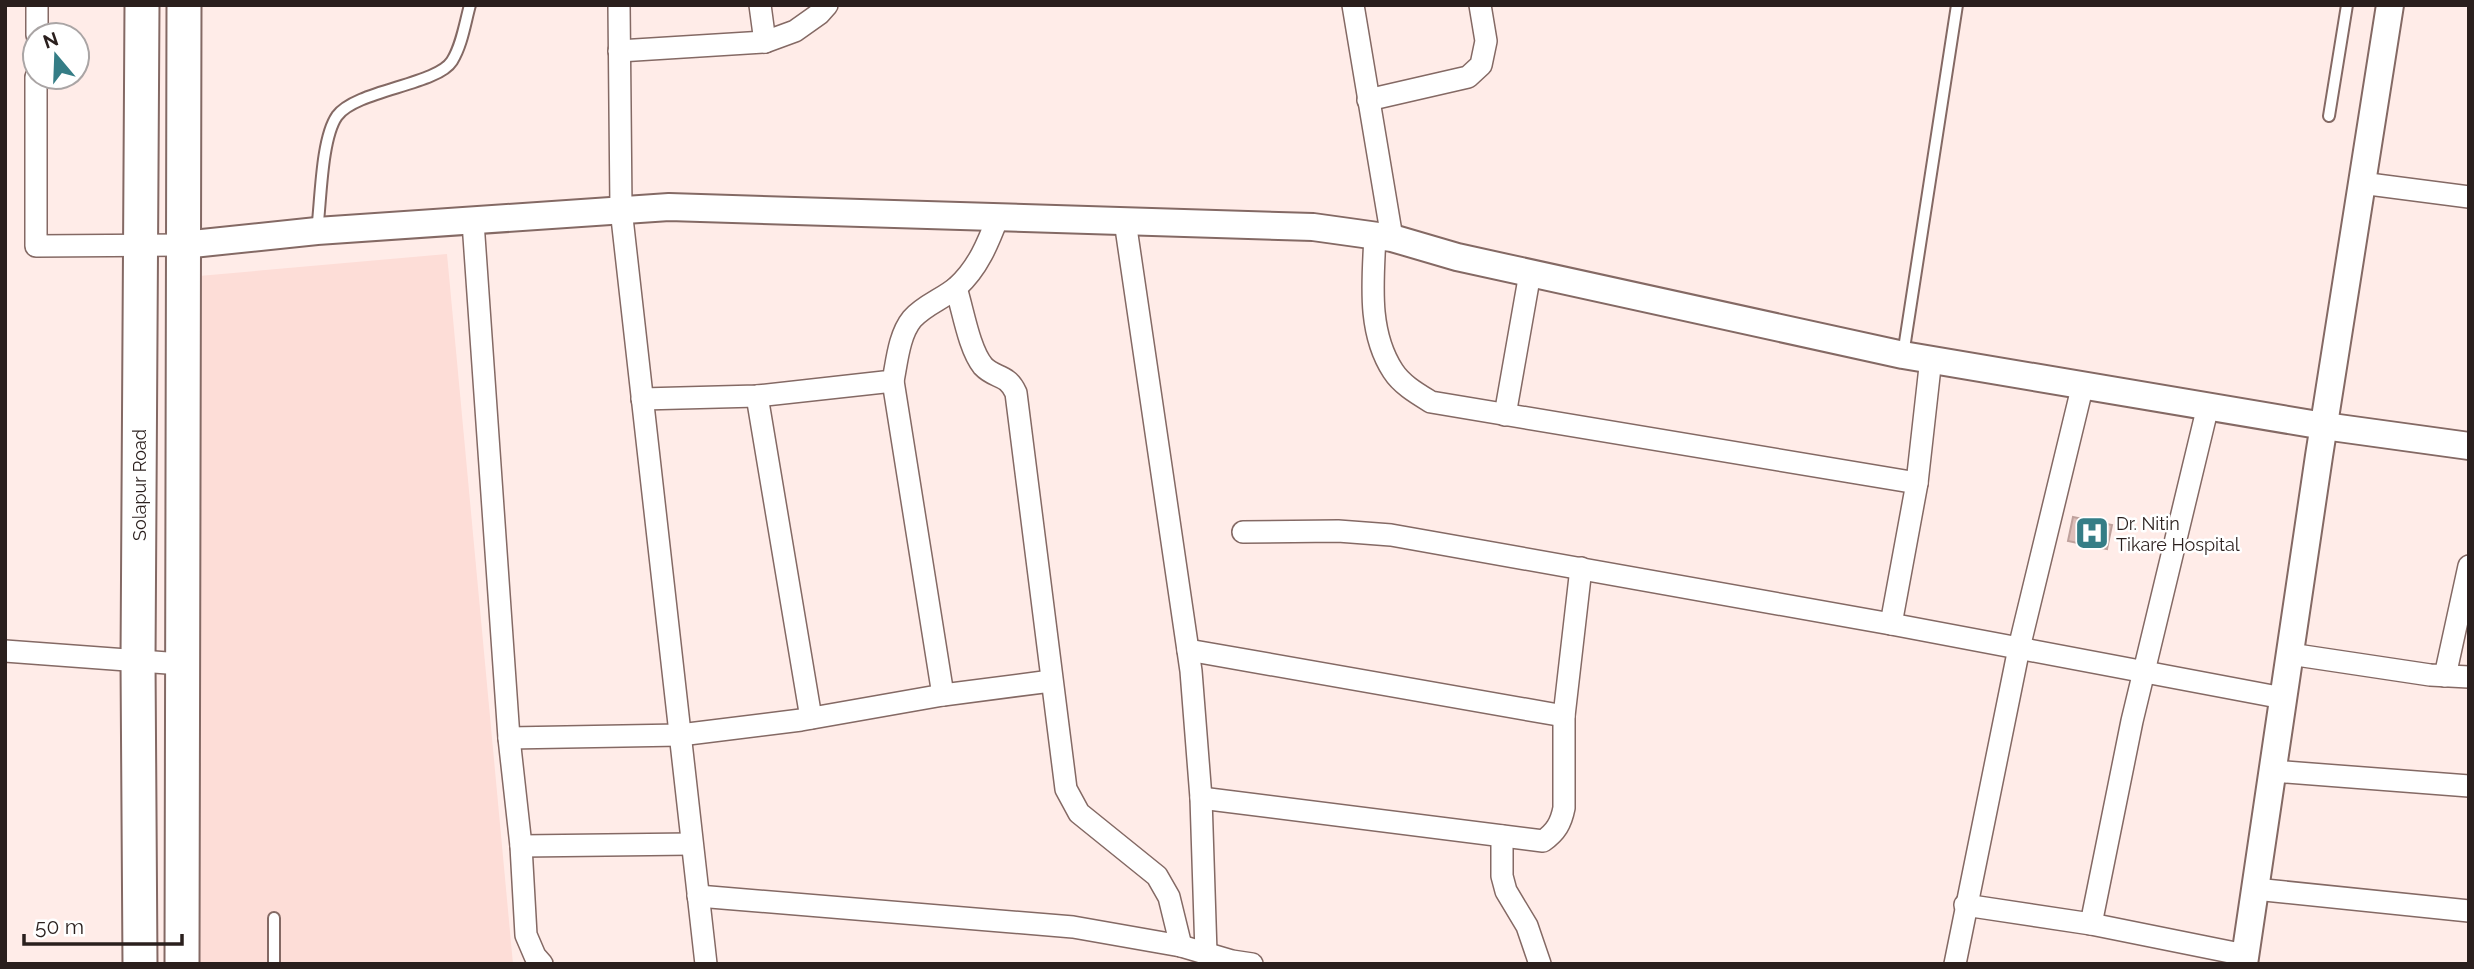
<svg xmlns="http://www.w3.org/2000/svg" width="2474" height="969" font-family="Raleway,sans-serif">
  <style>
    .built { fill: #fdddd7 }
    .building { fill: #ddbeb9; stroke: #bfa19c; stroke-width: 2 }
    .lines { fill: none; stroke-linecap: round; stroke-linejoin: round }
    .service-casing { stroke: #846964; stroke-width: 14 }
    .minor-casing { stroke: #846964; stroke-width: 24 }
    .tertiary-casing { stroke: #846964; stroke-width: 30 }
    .primary-casing { stroke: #846964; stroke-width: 37 }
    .service { stroke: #fff; stroke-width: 10 }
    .minor { stroke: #fff; stroke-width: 21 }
    .tertiary { stroke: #fff; stroke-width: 26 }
    .primary { stroke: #fff; stroke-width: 33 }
    .labels { text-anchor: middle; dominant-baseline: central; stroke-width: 5; stroke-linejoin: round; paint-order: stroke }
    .street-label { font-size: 18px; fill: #2a1f1d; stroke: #fff }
    .poi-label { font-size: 18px; fill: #2a1f1d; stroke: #fff; text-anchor: start }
  </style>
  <rect width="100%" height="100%" fill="#ffece8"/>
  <polygon class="built" points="447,254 513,964 195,964 199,276"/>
  <polygon class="building" points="2073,517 2112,525 2107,549 2068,541"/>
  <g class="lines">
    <g class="service-casing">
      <g id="service">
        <polyline points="2329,116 2347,5"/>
        <path d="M317,231C321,201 321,139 337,116C356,90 437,85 452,61C462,45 465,23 470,5"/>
        <polyline points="1903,355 1957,5"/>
        <polyline points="274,964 274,918"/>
      </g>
    </g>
    <g class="minor-casing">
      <g id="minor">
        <polyline points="619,5 621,209 706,964"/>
        <polyline points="760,5 765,42"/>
        <polyline points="1353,5 1392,238"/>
        <polyline points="37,35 37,5"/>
        <polyline points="619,51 765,42 795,31 819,14 827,5"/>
        <polyline points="36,77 36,246 183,245"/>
        <polyline points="1368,100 1468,77 1481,65 1486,41 1480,5"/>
        <polyline points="2361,183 2469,197"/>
        <polyline points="1125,221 1191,671 1201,798 1206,953"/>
        <polyline points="473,222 509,738 521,846 526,935 535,956 542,964"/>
        <path d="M1375,236C1373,281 1367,331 1393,371C1402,385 1418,394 1431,402L1917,483"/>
        <path d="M956,288C963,310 969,349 983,366C995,379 1007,373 1016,393L1066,789L1079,813L1157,876L1169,897L1181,946"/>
        <polyline points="893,381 943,695"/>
        <polyline points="757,396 811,718"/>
        <path d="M642,399L757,396L893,381C897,361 899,335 912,319C924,305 943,299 957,287C978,268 988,243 998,217"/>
        <polyline points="1505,415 1530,273"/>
        <polyline points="1243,532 1338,531 1391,535 1891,624 2283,698"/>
        <polyline points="1891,624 1917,483 1931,358"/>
        <polyline points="1188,650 1564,716"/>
        <polyline points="5,651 181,664"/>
        <polyline points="2290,654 2430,675 2469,677"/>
        <polyline points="2445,676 2469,566"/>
        <polyline points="509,738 680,735 801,720 943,695 1051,681"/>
        <polyline points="2272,771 2469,786"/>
        <path d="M1201,798L1543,841C1556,832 1561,823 1564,808V716L1581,568"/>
        <polyline points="1502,836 1502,876 1506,891 1527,926 1540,964"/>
        <polyline points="521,846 692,844"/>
        <polyline points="2255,889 2469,911"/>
        <polyline points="698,896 1073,927 1181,946 1232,961 1252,964"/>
        <polyline points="1965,905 2091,924 2245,955"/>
        <polyline points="2091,924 2132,721 2208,406"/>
        <polyline points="1955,964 2019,648 2083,384"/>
      </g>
    </g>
    <g class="tertiary-casing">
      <g id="tertiary">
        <polyline points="183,245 317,231 669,207 1313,227 1392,238 1457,257 1903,355 2324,426 2469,446"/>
        <polyline points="2244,964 2319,456 2390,5"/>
      </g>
    </g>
    <g class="primary-casing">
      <g id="primary">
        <polyline points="140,964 138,661 142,5"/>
        <polyline points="182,964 184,5"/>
      </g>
    </g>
    <use href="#service" class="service"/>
    <use href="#minor" class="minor"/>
    <use href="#tertiary" class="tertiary"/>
    <use href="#primary" class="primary"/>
  </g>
  <defs>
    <g id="hospital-square" transform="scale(1.75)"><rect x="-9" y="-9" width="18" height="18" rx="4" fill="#357d86" stroke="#fff"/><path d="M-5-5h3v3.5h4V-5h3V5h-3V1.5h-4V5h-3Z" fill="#fff"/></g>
  </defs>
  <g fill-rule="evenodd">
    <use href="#hospital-square" x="2092" y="533"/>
  </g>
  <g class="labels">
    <g class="street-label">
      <text transform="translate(139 485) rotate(-90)">Solapur Road</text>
    </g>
    <g class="poi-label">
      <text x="2116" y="523">Dr. Nitin<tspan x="2116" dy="21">Tikare Hospital</tspan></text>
    </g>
  </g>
  <rect width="2474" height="969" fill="none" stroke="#2a1f1d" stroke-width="14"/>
  <g transform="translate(56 56) rotate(341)"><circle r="33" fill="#ffffff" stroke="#aaa5a5" stroke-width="2"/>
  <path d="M0-5L12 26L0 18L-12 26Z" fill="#357d86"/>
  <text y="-10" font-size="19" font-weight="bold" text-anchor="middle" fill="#2a1f1d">N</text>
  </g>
  <path d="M24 934v10h158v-10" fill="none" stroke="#2a1f1d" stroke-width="3.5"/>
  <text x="35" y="934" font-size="21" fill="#2a1f1d" stroke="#ffffff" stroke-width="5" paint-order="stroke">50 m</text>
</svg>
